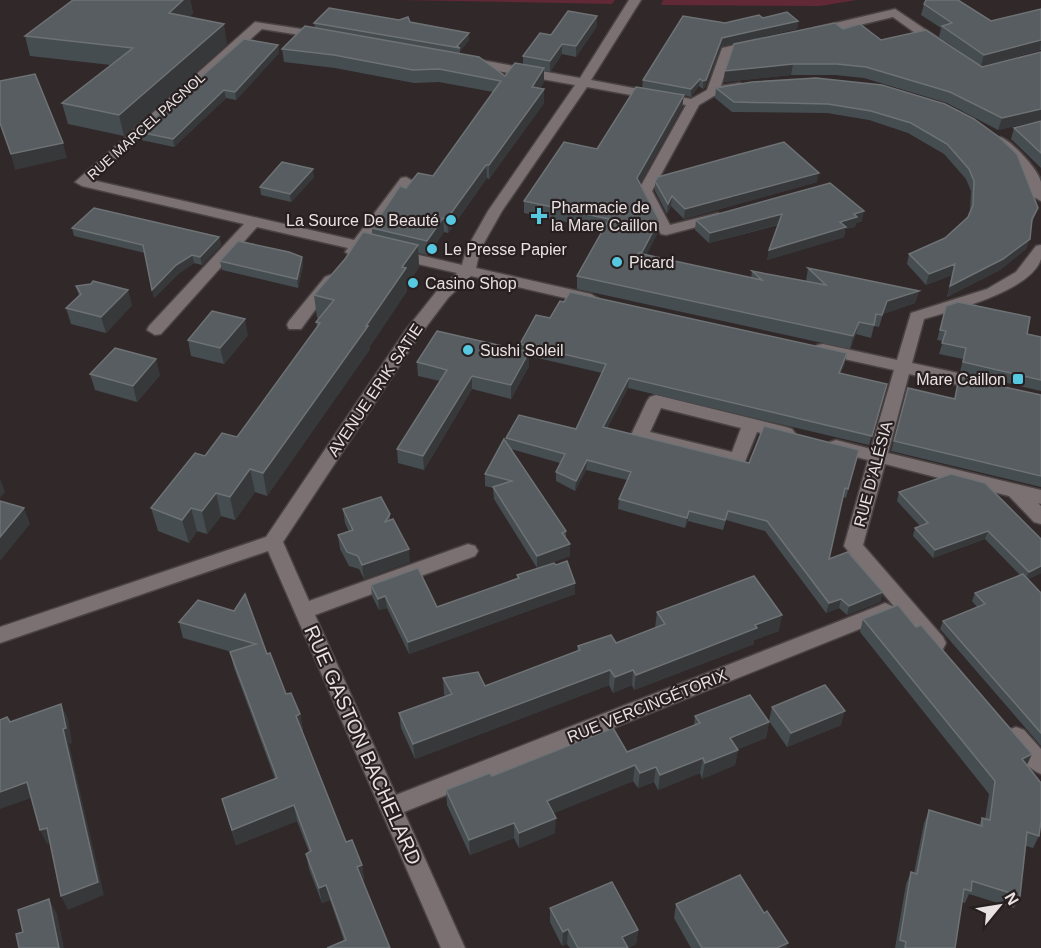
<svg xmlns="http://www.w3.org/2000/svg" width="1041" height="948" font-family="Arial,sans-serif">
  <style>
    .green { fill: #612835 }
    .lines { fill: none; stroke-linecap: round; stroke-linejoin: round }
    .minor-casing { stroke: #4a4344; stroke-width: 3 }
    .minor { fill: #7b7172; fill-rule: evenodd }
    .wall { fill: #454d50 }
    .shaded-wall { fill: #36383a }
    .building { fill: #575d60; stroke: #6e7274; stroke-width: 1.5 }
    .poi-dot { fill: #56c9e1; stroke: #271f20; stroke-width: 2 }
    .labels { text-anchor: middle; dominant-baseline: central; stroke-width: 4.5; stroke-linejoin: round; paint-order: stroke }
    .far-street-label { font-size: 14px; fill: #e8e2e3; stroke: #271f20 }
    .poi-label { font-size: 16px; fill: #e8e2e3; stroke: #271f20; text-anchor: start }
    .street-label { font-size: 16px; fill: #e8e2e3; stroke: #271f20 }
    .near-street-label { font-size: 20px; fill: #e8e2e3; stroke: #271f20 }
  </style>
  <rect width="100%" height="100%" fill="#31282a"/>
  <g class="green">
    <polygon points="399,0 615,0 612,4"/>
    <polygon points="663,0 857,0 820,6 661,5"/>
  </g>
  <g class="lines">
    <g class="minor-casing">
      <g id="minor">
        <polygon points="629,0 641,0 591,80 691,99 707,90 722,48 756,40 762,44 760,47 731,53 721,86 740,83 746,87 745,90 714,96 699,105 652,191 670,225 718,213 725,217 723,220 666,235 661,234 638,191 686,105 587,87 502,211 480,250 476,268 591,294 599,299 591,304 471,276 448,298 417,339 283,542 309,601 468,544 475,546 478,551 475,556 315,615 396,795 878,606 885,603 892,606 895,611 892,616 404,812 465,948 441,948 268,551 0,643 0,627 266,537 405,331 436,292 457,273 361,251 357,255 352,256 345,252 348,248 257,227 161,334 155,335 147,330 149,326 244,224 82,186 75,182 255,22 321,32 327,36 325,39 262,29 92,180 354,240 401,178 406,177 413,181 367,243 462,265 466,250 488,211 575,85 470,66 464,62 470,58 580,78"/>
        <polygon points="895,9 944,42 944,48 936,48 893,17 818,35 812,31 814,28"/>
        <path d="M1000,137C1011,140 1039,170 1041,182C1041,188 1041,195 1041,201L1034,197L1020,169L993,141Z"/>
        <path d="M1041,245C1041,248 1041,255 1041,259C1031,291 954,310 924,319L912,363L981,378L987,380L989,384L987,388L981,390L909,374L888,453L1041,490V504L1038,503L1041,506V524L1034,522L1009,496L885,464L863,545L943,637L946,643L943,649L936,651L929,649L844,546L868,460L830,450L827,446L830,442L836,440L871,449L894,370L817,353L815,349L817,345L823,344L897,360L911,313L987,289L1016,272L1036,246Z"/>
        <polygon points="330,275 338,280 335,283 301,329 289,329 287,325 289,321 325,277"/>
        <path d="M656,395L786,427L792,429L795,433L792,437L786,439L757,432L744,464L738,466L634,439L631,435L647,401L650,397ZM661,408L741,428L732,452L650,432Z"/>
        <path d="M1016,727L1024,730L1041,749V774C1027,769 1012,749 1005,736L1008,730Z"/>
      </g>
    </g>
    <use href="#minor" class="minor"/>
  </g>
  <g class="wall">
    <polygon points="73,0 190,0 193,13 189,17 227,44 124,136 68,124 62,103 111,65 30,56 25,36"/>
    <polygon points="924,4 991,21 1041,9 1041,50 981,66 939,37 941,28 921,15"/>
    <polygon points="763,18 798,21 797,29 722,46 705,87 703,89 699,86 691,97 684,95 682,107 640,183 659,220 658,232 646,255 751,278 752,271 806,281 808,268 919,291 915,303 883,314 879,327 874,326 871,338 856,334 850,349 577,289 577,276 603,230 524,213 524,201 597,149 642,88 643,80 725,23"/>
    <polygon points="410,22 469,33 469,40 460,51 460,54 505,76 523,65 523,56 551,35 597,26 576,57 562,54 550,72 544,71 544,82 540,88 544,103 489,179 487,178 448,233 444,232 428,255 418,253 419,267 407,285 407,291 370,346 370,349 267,496 255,492 235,520 221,516 207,534 197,531 189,543 158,531 151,508 205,456 237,437 317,328 316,322 320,318 317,318 314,295 372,234 372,228 406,188 433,176 493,92 439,82 414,83 335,68 284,62 282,49 315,28 314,23"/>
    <polygon points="843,29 982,67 1041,52 1041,120 998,130 947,103 864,78 835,75 791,75 724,82 725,71"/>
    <polygon points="278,45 279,53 236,100 226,98 174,147 141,140 139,132"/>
    <polygon points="882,85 1038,208 1032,223 1026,249 1000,270 947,297 952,275 926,285 907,264 909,254 945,238 968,217 970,211 971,191 966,179 944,154 908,133 869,120 827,113 732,112 715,98 716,88"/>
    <polygon points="1041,121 1041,168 1011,139 1014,128"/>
    <polygon points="314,177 291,202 261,195 260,187"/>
    <polygon points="655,181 817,182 684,219 671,206 667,214 655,191"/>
    <polygon points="696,220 862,221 856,223 855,227 845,229 844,237 767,260 778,225 709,243 695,230"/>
    <polygon points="72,228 219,237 221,245 202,265 194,263 178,274 154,298 145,253 74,236"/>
    <polygon points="302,257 303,265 298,288 222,270 220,261"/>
    <polygon points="76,286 132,305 106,333 71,324 66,308 79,296"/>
    <polygon points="946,306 1027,334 1041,337 1041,391 960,372 963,359 939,354 943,341 937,340"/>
    <polygon points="550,318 845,363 841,373 887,384 869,445 628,388 607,428 749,463 859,450 846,498 843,497 829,559 883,592 880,602 847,615 839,608 826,613 765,531 726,520 723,530 688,521 685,528 618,509 619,499 627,480 586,470 575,491 556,481 556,472 560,463 511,449 566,531 566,537 570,544 570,556 537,568 494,499 493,488 485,486 485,474 506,441 506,438 576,429 602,373 529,356 529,366 511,399 472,389 424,470 398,463 397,449 440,381 418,376 417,362 520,350 520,344"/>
    <polygon points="248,335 224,364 191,356 188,340"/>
    <polygon points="90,374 160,375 137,402 95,390"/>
    <polygon points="959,377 1041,395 1041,487 891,451 908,388 954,398"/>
    <polygon points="899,492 1041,539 1041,573 1028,579 1041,593 1041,746 940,629 943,621 977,607 972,601 975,593 1020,575 985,539 933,558 913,536 915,528 920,526 897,501"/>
    <polygon points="343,509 390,514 390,520 410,562 364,579 359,569 349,566 340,549 338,535 349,532 345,523"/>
    <polygon points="517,575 575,594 409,654 387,608 379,610 372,596 371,585 437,607 517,579"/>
    <polygon points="234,611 267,654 286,694 300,714 303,730 302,731 346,842 362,865 364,880 362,881 390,948 344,941 330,900 322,903 309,869 306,854 309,852 297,821 236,845 222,799 275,779 234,668 230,652 232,652 183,638 179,622"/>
    <polygon points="657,612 779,631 754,640 754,644 634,690 632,685 613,693 609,685 415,759 401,728 399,713 445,696 444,694 443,678 485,686 577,651 578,646 616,643 655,628"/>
    <polygon points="863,619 1027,765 1039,836 1033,848 1026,846 1020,896 1014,908 969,894 965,903 962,902 955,948 895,948 906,884 911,872 914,873 924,823 929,810 979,825 982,818 985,819 989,794 860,632"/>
    <polygon points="772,707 841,725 787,747 769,721"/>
    <polygon points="695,716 769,722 766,738 738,749 735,765 702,779 700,773 658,790 654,782 638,788 633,781 554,813 555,833 519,848 514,838 470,855 447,805 446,790 492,776 627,752 694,725"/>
    <polygon points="676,904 788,943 786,948 691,948 674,918"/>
    <polygon points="550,908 638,930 636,944 628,948 570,948 567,944 562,946 550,922"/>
  </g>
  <g class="shaded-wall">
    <polygon points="183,0 190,0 193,13 173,33 169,13"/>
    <polygon points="597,16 597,26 576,57 576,46"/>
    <polygon points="798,21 797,29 722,46 705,87 703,89 703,81 722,38"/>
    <polygon points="224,24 227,44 124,136 119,115"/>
    <polygon points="469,33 469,40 460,51 460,48 457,46"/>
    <polygon points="1041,40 1040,50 981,66 984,55"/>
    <polygon points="562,44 562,54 550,72 550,61"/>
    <polygon points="278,45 279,53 236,100 235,92"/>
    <polygon points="793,64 791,75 724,82 725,71"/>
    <polygon points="544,68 544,82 532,100 532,87"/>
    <polygon points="700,79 699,86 691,97 691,89"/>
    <polygon points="544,89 544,103 489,179 489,165"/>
    <polygon points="224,90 226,98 174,147 173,139"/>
    <polygon points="684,95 682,107 636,190 637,178"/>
    <polygon points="1041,109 1041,120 998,130 1002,118"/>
    <polygon points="63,143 67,158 15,170 11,154"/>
    <polygon points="486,165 487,178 448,233 447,219"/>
    <polygon points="313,169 314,177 291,202 290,194"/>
    <polygon points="819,173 817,182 684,219 685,209"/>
    <polygon points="672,196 671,206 667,214 668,204"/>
    <polygon points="864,211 862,221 856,223 855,227 845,229 844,237 767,260 769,250 840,222 854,214"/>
    <polygon points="782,214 780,224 709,243 710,233"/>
    <polygon points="443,218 444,232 428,255 427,241"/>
    <polygon points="659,220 658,232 642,264 638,253"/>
    <polygon points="219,237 221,245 202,265 200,257"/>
    <polygon points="1030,239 1026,249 1000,270 947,297 950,286"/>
    <polygon points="418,245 419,267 407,285 407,291 370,346 370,349 267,496 263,473 366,326 402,267"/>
    <polygon points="192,255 194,263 178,274 154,298 152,290 176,265"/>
    <polygon points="302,257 303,265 298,288 297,279"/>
    <polygon points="955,264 952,275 926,285 929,274"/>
    <polygon points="128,290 132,305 106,333 101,317"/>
    <polygon points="919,291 915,303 883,314 879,327 887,301"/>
    <polygon points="245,319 248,335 224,364 220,348"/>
    <polygon points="859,322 856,334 850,349 853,336"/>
    <polygon points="529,352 529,366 511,399 511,385"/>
    <polygon points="847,353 845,363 837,383 839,373"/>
    <polygon points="156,359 160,375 137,402 133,386"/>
    <polygon points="472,376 472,389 424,470 423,456"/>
    <polygon points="629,378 628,388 603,437 603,427"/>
    <polygon points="587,460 586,470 575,491 576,481"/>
    <polygon points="250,469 255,492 235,520 230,497"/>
    <polygon points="0,478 5,492 0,498"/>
    <polygon points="216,493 221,516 207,534 202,511"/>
    <polygon points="24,508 30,524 0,561 0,537"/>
    <polygon points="191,508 197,531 189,543 182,520"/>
    <polygon points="689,511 688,521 685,528 687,518"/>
    <polygon points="988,531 985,539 933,558 935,550"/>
    <polygon points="570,544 570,556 537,568 537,556"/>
    <polygon points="409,549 410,562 364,579 362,565"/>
    <polygon points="1041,566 1041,573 1025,580 1029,572"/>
    <polygon points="575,583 575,594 409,654 408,642"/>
    <polygon points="883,592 880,602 847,615 849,606"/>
    <polygon points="385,596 387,608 379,610 378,599"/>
    <polygon points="841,599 839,608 826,613 829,603"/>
    <polygon points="782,615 779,631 754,640 754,644 634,690 636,675 755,625"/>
    <polygon points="610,670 609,685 415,759 413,744"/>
    <polygon points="633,670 632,685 613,693 615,677"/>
    <polygon points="61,704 68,719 72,743 69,744 104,895 68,910 61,896 63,729"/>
    <polygon points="845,711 841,725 787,747 791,733"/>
    <polygon points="300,714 303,730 299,732 296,716"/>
    <polygon points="769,722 766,738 727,753 730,738"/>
    <polygon points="738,750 735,765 702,779 705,763"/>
    <polygon points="1032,754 1026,767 1022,759"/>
    <polygon points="703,758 700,773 658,790 660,775"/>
    <polygon points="635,765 633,781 547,816 547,801"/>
    <polygon points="656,767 654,782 638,788 640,773"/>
    <polygon points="27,782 34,797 0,809 0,792"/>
    <polygon points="294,805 297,821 236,845 232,830"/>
    <polygon points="556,818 555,833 519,848 519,833"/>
    <polygon points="514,823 514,838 470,855 469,840"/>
    <polygon points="47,828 53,842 47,844 40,830"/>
    <polygon points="362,865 364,880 359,882 357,867"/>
    <polygon points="326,885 330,900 322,903 319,888"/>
    <polygon points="49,899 57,914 64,948 59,948"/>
    <polygon points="568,929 567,944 562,946 563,932"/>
    <polygon points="638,930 636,944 627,948 622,937"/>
    <polygon points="788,943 786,948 777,948"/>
  </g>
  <g class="building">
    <polygon points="73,0 183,0 169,13 224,24 119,115 62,103 133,48 25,36"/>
    <polygon points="926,0 958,0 991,21 1041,9 1041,40 984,55 942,26 952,23 924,4"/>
    <polygon points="329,8 399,20 408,17 410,22 469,33 457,46 460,48 314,23"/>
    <polygon points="568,11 597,16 576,46 562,44 550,61 523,56 540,33 551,35"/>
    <polygon points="787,12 798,21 722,38 706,80 703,81 700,79 691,89 643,80 683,16 725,23 759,15 763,18"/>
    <polygon points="835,23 843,29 860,24 881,40 926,30 982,67 1041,52 1041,109 1002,118 950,92 866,67 837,64 793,64 725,71 734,44"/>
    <polygon points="305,26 479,57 505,76 515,63 544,68 532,87 544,89 489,165 486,165 447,219 443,218 427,241 372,228 400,186 406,188 418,173 433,176 501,81 439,69 413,70 334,55 282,49"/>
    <polygon points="244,39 278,45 235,92 224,90 173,139 139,132"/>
    <polygon points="35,74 63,143 11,154 0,123 0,81"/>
    <polygon points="816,78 882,85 945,104 974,119 999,137 1017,154 1038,208 1032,219 1030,239 1003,259 950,286 955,264 929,274 909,254 945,238 968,217 973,205 974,181 969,169 947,144 911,123 871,111 828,104 734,102 716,88 752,82"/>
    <polygon points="636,87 684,95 637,178 659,220 642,252 638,253 762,280 752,271 826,285 808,268 919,291 887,301 882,315 876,314 874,325 859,322 853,336 577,276 609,219 524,201 564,142 597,149"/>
    <polygon points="1041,121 1041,153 1014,128"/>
    <polygon points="784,142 819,173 685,209 672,196 668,204 655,181 658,177"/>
    <polygon points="282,162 313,169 290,194 260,187"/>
    <polygon points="830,183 864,211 854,214 857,217 840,222 846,227 769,250 782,214 710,233 696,220"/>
    <polygon points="94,208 219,237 200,257 192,255 176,265 152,290 143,245 72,228"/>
    <polygon points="363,232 418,245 402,267 406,268 366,326 368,326 263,473 250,469 230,497 216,493 202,511 191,508 182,520 151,508 195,453 205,456 222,433 237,437 320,323 316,322 334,300 314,295 345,259"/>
    <polygon points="238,241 289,252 302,257 297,279 220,261"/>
    <polygon points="93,281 128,290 101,317 66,308 81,294 76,286 91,284"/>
    <polygon points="570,292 847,353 839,373 887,384 872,436 629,378 603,427 749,463 764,426 859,450 848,489 845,488 829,559 848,552 883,592 849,606 841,599 829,603 767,521 728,511 725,520 689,511 687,518 619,499 631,472 587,460 576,481 556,472 565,454 506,438 519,415 576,429 606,364 520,344 536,315 550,318 560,301 564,302"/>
    <polygon points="958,302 1030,317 1027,334 1041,337 1041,380 963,362 966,348 942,343 946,331 940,330 946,306"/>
    <polygon points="212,311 245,319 220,348 188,340"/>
    <polygon points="437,331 529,352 511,385 472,376 423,456 397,449 447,370 417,362"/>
    <polygon points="115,348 156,359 133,386 90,374"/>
    <polygon points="959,377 1041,395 1041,476 894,441 908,388 955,399"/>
    <polygon points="504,439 566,531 562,533 570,544 537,556 493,487 512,481 485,474"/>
    <polygon points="951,474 985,483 1041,539 1041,566 1029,572 988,531 935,550 915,528 928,523 899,492"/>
    <polygon points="381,497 390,514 385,522 393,519 409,549 362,565 358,556 347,552 338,535 353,530 343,509"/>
    <polygon points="0,501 24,508 0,537"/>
    <polygon points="567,561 575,583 408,642 385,596 378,599 371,585 418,568 437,607 519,578 517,575 554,563 556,565"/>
    <polygon points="1023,574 1041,593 1041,733 943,621 985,604 975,593"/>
    <polygon points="754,576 782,615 755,625 757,628 636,675 633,670 615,677 610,670 413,744 399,713 452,694 443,678 478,672 485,686 580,650 578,646 611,635 616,643 665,624 657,612"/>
    <polygon points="245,594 267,654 270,653 286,694 291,693 300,714 296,716 346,842 352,840 362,865 357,867 390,948 327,948 346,940 326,885 319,888 306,854 311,851 294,805 232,830 222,799 277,778 230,652 256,644 179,622 198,600 234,611"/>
    <polygon points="898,605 916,627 921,625 1032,754 1022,759 1041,783 1041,821 1039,836 1027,832 1020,896 972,881 971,891 964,889 955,948 905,948 906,942 900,940 911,872 917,874 929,810 982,826 982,818 990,820 995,781 863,619"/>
    <polygon points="825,685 845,711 791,733 772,707"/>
    <polygon points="750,695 769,722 730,738 738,750 705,763 703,758 660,775 656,767 640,773 635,765 547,801 556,818 519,833 514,823 469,840 446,790 490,773 492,776 613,728 627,752 700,723 695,716"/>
    <polygon points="61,704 66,728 63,729 98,882 61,896 47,828 40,830 27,782 0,792 0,720 7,717 10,722"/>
    <polygon points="740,875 764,913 767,911 788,943 777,948 702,948 676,904"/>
    <polygon points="612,882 638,930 622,937 628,948 578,948 568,929 563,932 550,908"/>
    <polygon points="49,899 59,948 19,948 16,934 23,932 18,910"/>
  </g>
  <g class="poi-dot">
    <path d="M536 207h6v6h6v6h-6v6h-6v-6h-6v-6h6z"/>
    <circle cx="451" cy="220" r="6"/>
    <circle cx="432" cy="249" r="6"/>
    <circle cx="617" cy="262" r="6"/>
    <circle cx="413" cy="283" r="6"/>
    <circle cx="468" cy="350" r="6"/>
    <rect x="1012" y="373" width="12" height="12" rx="3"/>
  </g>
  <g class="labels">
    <g class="far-street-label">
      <text transform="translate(146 126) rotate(-42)">RUE MARCEL PAGNOL</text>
    </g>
    <g class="poi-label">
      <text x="551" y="207">Pharmacie de<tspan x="551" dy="18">la Mare Caillon</tspan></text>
      <text x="439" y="220" text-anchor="end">La Source De Beauté</text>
      <text x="444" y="249">Le Presse Papier</text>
      <text x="629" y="262">Picard</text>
      <text x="425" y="283">Casino Shop</text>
      <text x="480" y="350">Sushi Soleil</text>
      <text x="1006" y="379" text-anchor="end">Mare Caillon</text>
    </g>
    <g class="street-label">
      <text transform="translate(375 390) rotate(-56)">AVENUE ERIK SATIE</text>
      <text transform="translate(873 474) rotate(-75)">RUE D'ALÉSIA</text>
      <text transform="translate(647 706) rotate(-22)">RUE VERCINGÉTORIX</text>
    </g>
    <g class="near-street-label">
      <text transform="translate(363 745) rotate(66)">RUE GASTON BACHELARD</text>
    </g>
  </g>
  <g transform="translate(999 906) rotate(60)" stroke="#271f20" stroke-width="4.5" paint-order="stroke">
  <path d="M0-4.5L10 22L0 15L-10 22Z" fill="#e8e2e3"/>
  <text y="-9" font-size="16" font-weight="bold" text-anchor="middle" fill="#e8e2e3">N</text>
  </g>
</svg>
